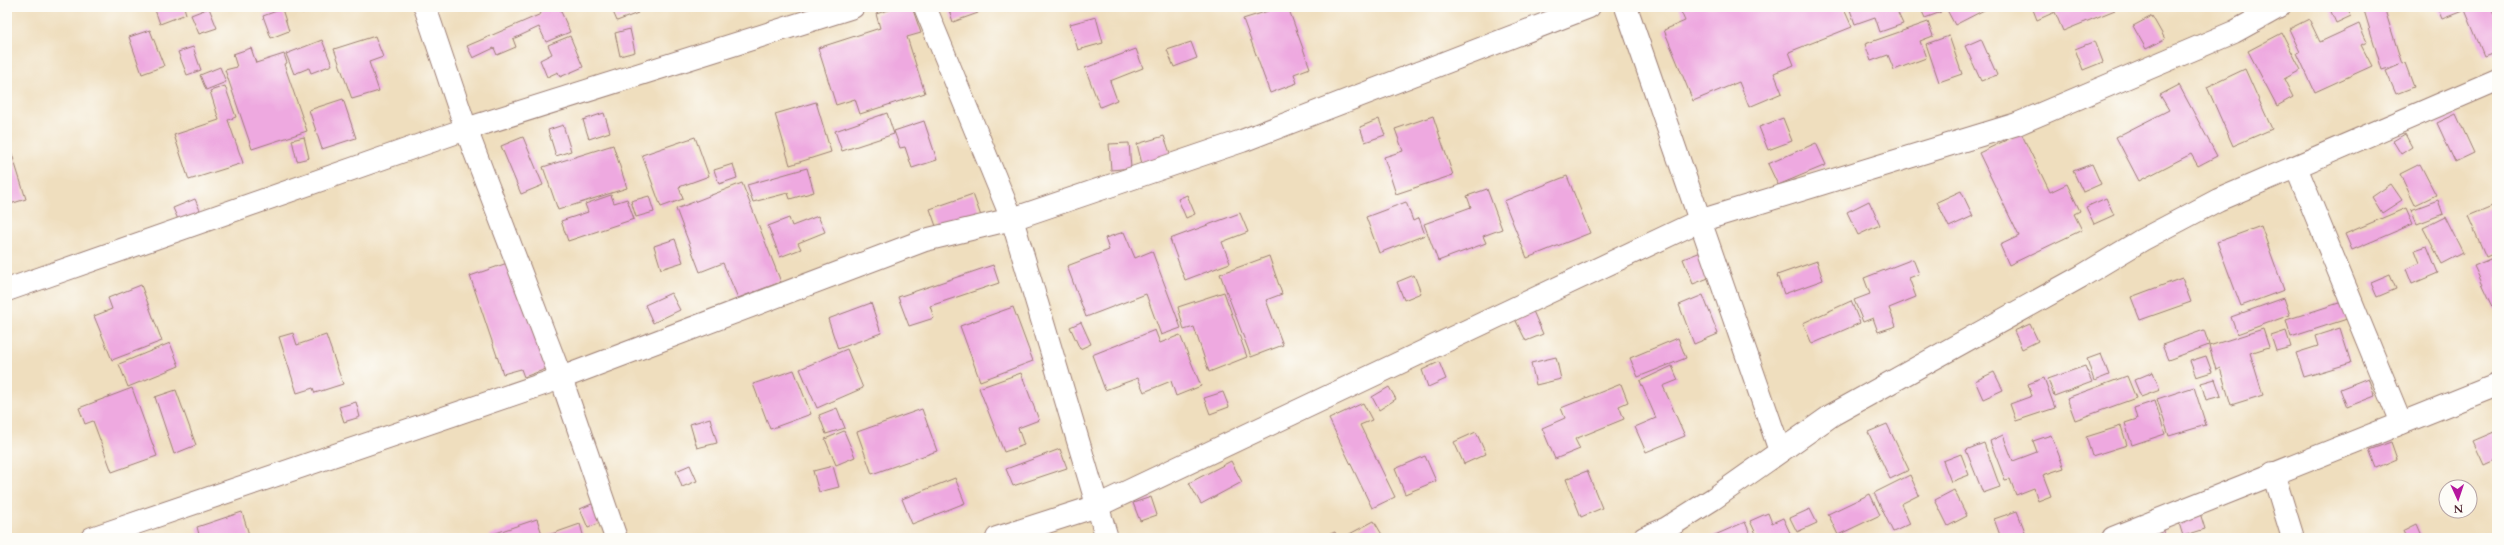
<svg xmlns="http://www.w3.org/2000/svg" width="2504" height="545" font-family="Cardo,serif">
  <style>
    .building { fill: #eea9e0 }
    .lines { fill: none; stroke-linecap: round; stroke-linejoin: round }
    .minor-casing { stroke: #9c7e74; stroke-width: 24 }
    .minor { stroke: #fff; stroke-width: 22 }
  </style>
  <rect width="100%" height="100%" fill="#fdfcf7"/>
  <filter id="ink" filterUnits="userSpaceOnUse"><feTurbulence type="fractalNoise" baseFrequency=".025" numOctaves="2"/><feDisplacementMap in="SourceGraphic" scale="8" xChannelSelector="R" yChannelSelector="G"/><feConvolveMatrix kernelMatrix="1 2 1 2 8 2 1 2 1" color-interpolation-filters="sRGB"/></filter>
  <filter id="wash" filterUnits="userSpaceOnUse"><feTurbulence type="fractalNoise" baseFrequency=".012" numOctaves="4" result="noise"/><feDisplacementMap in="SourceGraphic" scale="16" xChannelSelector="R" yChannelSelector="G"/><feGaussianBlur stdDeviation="0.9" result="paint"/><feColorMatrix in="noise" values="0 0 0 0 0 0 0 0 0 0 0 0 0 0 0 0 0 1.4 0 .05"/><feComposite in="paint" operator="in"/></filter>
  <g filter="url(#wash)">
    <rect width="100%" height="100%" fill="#efdebe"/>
    <g id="blocks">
      <g class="building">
        <polygon points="154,7 184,7 186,14 160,24"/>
        <polygon points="300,7 320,7 302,13"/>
        <polygon points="538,7 559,7 570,32 546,42 539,27 513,39 516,47 497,55 494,48 473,58 467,46 541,14"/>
        <polygon points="611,7 635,7 638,13 617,21"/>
        <polygon points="898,7 912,7 921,33 907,37 925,93 860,114 855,99 836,105 818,48 880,28 876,14"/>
        <polygon points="948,7 976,7 978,13 953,22"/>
        <polygon points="1266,7 1288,7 1310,68 1294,74 1297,83 1270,93 1243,19 1268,11"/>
        <polygon points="1679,7 1843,7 1852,27 1789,52 1794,65 1774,73 1782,93 1749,107 1739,82 1693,101 1664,30 1685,21"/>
        <polygon points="1849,7 1913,7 1898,13 1903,24 1880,32 1875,17 1855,24"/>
        <polygon points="1920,7 1939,7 1941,12 1925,18"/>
        <polygon points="1953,7 1990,7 1955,25 1947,10"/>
        <polygon points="2032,7 2114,7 2115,10 2063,31 2055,12 2037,20"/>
        <polygon points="2329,7 2347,7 2351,16 2336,23"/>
        <polygon points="2363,7 2384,7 2402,64 2405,63 2414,87 2396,94 2386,71 2399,65 2382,70"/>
        <polygon points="2437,7 2491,7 2497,21 2497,51 2484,56 2465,10 2442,19"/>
        <polygon points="209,8 217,28 199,34 191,15"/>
        <polygon points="282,9 289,31 271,38 263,16"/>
        <polygon points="2152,16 2165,39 2146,49 2133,26"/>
        <polygon points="1096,17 1103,43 1078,50 1070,24"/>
        <polygon points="2309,19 2320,42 2359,24 2367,42 2361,45 2372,66 2315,92 2297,53 2300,52 2289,29"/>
        <polygon points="1928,22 1933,36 1920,41 1926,58 1894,70 1888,55 1871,61 1865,44"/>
        <polygon points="630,29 635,52 620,56 615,33"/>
        <polygon points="150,30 164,66 142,74 129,37"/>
        <polygon points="2282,33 2301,70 2284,79 2293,97 2277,106 2248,51"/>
        <polygon points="375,36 383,57 369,62 379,91 352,99 334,49"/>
        <polygon points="570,36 583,67 560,77 558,72 547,77 540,60 552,54 548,45"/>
        <polygon points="1949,36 1962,74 1939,82 1926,44"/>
        <polygon points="1981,39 1997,75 1981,81 1965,46"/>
        <polygon points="322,40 332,65 311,73 309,68 294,74 286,54"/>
        <polygon points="2095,41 2103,62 2083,70 2075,49"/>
        <polygon points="1191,42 1197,58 1174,67 1167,50"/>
        <polygon points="193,47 201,70 187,75 178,52"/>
        <polygon points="251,48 256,63 284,54 287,63 284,64 307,131 252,149 225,70 237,67 233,54"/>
        <polygon points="1136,49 1143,68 1110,81 1117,100 1100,107 1085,68"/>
        <polygon points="220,67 226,82 206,90 200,75"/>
        <polygon points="2245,69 2272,129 2233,146 2207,87"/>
        <polygon points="2179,85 2217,156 2198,166 2191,154 2139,181 2116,137 2169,110 2160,95"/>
        <polygon points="225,86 236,117 228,120 243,163 189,180 174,135 219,120 210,91"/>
        <polygon points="343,99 356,138 322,149 309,110"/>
        <polygon points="816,102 831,152 790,165 775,114"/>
        <polygon points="604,113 610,132 589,139 583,120"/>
        <polygon points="887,113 894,134 842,151 835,131"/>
        <polygon points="2456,114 2474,153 2455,162 2437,123"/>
        <polygon points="1433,116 1453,175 1396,194 1384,157 1403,151 1395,129"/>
        <polygon points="1783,118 1792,141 1768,150 1759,127"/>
        <polygon points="1379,119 1385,135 1365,142 1360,127"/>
        <polygon points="924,121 937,160 912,168 905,147 900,148 894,131"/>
        <polygon points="563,125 571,151 556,156 548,130"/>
        <polygon points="2021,133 2050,192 2067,184 2080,211 2074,214 2082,230 2009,265 2000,245 2019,236 1979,153"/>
        <polygon points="2405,134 2412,147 2401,154 2393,141"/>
        <polygon points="1164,136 1171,156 1142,164 1137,144"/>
        <polygon points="304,137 309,158 297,161 292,140"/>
        <polygon points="523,137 543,185 521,194 501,146"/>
        <polygon points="695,137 709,176 679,187 683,199 661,207 642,155"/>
        <polygon points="1129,143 1131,168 1111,170 1109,144"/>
        <polygon points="1816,143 1826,165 1778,185 1768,164"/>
        <polygon points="613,145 627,188 558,210 543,167"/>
        <polygon points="11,151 26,199 7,205 7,152"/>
        <polygon points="733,164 737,178 719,184 714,170"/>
        <polygon points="2092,164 2101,184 2083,192 2073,171"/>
        <polygon points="2420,164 2436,195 2415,205 2400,174"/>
        <polygon points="807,168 814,192 790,199 788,193 753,202 747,185"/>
        <polygon points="1567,176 1590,233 1527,258 1504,201"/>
        <polygon points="742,183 781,282 738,298 723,263 700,272 676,209"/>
        <polygon points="2391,184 2402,200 2382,213 2372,197"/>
        <polygon points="1487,189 1502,229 1483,236 1486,243 1438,261 1424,224 1471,207 1467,196"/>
        <polygon points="1961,191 1973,216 1949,227 1937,202"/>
        <polygon points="973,194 981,216 938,232 930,209"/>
        <polygon points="611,195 614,203 627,199 634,219 568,241 561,221 588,212 585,204"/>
        <polygon points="1187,195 1195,214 1186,218 1178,199"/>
        <polygon points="649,196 654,212 636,217 631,201"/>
        <polygon points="2106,198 2114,215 2094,224 2086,207"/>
        <polygon points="195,199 202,215 180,224 173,208"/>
        <polygon points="2438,200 2443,214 2417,224 2411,210"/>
        <polygon points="1869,201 1880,225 1858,235 1847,212"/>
        <polygon points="1406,202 1413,221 1419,218 1425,235 1379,253 1366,217"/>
        <polygon points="2497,204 2497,252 2486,257 2468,216"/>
        <polygon points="2406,208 2413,224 2352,250 2345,234"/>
        <polygon points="1240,213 1248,232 1222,242 1230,263 1185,280 1170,239"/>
        <polygon points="818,216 825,232 798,243 801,249 780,257 768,226 789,218 792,226"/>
        <polygon points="2445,217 2463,253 2442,264 2423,228"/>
        <polygon points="2261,226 2284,290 2241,306 2217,242"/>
        <polygon points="1124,232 1135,258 1152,251 1181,328 1161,335 1146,294 1086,317 1067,266 1109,250 1105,238"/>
        <polygon points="675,239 683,262 661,269 654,246"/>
        <polygon points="2427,246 2438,273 2412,284 2406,269 2420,263 2415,250"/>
        <polygon points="1701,252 1711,277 1693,284 1683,259"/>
        <polygon points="1269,256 1282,294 1266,300 1283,345 1251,357 1220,274"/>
        <polygon points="2497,256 2497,309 2495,311 2474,266"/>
        <polygon points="1913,259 1919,274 1909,278 1916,297 1889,308 1896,326 1878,332 1873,318 1863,322 1854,300 1870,294 1864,278"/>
        <polygon points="513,261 549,368 524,377 521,369 503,374 470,276"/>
        <polygon points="1817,261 1823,280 1784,294 1777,275"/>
        <polygon points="993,265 999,283 930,306 934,318 909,326 898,297"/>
        <polygon points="1414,275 1421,293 1404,300 1397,282"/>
        <polygon points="2390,275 2396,289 2377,297 2371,283"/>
        <polygon points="2182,278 2191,302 2140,320 2131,297"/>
        <polygon points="141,285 162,341 112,360 94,316 112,309 108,298"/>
        <polygon points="1224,292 1247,357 1209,372 1194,327 1184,330 1178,307"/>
        <polygon points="671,293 680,310 653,323 645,305"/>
        <polygon points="1703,295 1718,334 1694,344 1679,305"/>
        <polygon points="2284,298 2290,315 2237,334 2231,317"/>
        <polygon points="1851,301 1860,323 1812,344 1803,323"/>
        <polygon points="2342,302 2347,319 2291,337 2286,320"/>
        <polygon points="871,303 881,333 838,349 828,319"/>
        <polygon points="1013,307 1033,361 980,381 960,326"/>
        <polygon points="1533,311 1543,334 1526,341 1515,319"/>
        <polygon points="1081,322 1091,344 1080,349 1070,327"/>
        <polygon points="2030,324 2038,341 2022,349 2014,331"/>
        <polygon points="2340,328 2351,363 2304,377 2296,353 2318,346 2315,336"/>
        <polygon points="2263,329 2269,347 2250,353 2263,395 2231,405 2220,368 2216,370 2209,346"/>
        <polygon points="1155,330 1160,343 1180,335 1201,386 1176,396 1171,381 1144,392 1138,378 1105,390 1092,355"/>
        <polygon points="2204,330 2209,345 2168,360 2162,345"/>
        <polygon points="2286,331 2291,347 2276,351 2271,336"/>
        <polygon points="293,333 297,345 326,335 343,384 315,393 313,388 297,393 279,337"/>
        <polygon points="1678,338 1686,358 1638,377 1630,358"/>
        <polygon points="170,343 179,366 128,387 119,364"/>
        <polygon points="847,349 863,388 817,408 800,369"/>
        <polygon points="2101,354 2109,375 2094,381 2087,359"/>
        <polygon points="2206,356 2212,372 2196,377 2190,361"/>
        <polygon points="1556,357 1561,379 1536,385 1531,363"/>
        <polygon points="1439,362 1446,379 1428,387 1422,370"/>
        <polygon points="1672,366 1678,380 1663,386 1685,436 1646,452 1635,427 1656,418 1640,381"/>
        <polygon points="2085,366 2092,382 2054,396 2048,379"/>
        <polygon points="794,370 811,414 770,429 753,384"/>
        <polygon points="1994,372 2003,390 1983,399 1975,381"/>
        <polygon points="2153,372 2160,390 2141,397 2134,380"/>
        <polygon points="1021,373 1039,420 1018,428 1024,445 1004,452 979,388"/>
        <polygon points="2127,376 2136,398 2075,420 2067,398"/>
        <polygon points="2044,378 2055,408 2016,421 2010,404 2032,396 2028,384"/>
        <polygon points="2368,378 2375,396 2347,407 2340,389"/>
        <polygon points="2215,379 2221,396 2206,400 2201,383"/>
        <polygon points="1621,384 1628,402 1619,406 1624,419 1575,439 1580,449 1555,459 1542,428 1565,418 1561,408"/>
        <polygon points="1389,387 1396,399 1379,410 1372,397"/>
        <polygon points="2194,387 2206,425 2169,436 2157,399"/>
        <polygon points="132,388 157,456 112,472 93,421 85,424 79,408"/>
        <polygon points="176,390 196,445 174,454 155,397"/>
        <polygon points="1223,392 1229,407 1210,414 1204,398"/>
        <polygon points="2155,401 2165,434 2132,445 2125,423 2137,419 2134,408"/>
        <polygon points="356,402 360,417 344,422 339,407"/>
        <polygon points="1363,403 1372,420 1360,425 1395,497 1372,508 1329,419"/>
        <polygon points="837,408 845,428 826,434 819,415"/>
        <polygon points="922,409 937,451 872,474 857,432"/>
        <polygon points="710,418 717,443 697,448 690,424"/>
        <polygon points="1887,424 1909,470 1890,479 1868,432"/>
        <polygon points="2121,426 2127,445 2092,456 2086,437"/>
        <polygon points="844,431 855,457 836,465 825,439"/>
        <polygon points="1476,432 1486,454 1464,464 1454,442"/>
        <polygon points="2494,432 2497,439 2497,459 2484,465 2473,441"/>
        <polygon points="2003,435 2013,461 2037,452 2033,441 2051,435 2064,468 2043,475 2051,496 2038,501 2034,488 2016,495 2010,479 2005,480 1990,441"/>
        <polygon points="2391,442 2397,459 2376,468 2369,450"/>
        <polygon points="1984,443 2000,487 1983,493 1966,450"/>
        <polygon points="1060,449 1067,468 1013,486 1006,469"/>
        <polygon points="1961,454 1969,475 1951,482 1943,461"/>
        <polygon points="1425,456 1436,481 1405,494 1395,469"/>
        <polygon points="1231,461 1242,482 1201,504 1189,483"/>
        <polygon points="690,465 697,481 682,487 676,471"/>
        <polygon points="833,466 839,487 819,492 813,471"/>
        <polygon points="1587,471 1602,508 1581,517 1566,479"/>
        <polygon points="1910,475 1919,495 1901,504 1910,524 1893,532 1874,493"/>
        <polygon points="955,478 965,503 912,524 902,499"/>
        <polygon points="1954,490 1967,516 1948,526 1935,500"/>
        <polygon points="1870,494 1880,515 1838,535 1828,514"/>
        <polygon points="1151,497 1157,515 1140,521 1133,503"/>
        <polygon points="594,503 602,522 588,528 580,509"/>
        <polygon points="1810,509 1817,523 1797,532 1790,518"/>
        <polygon points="2017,511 2026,534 2017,538 2001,538 1994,519"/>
        <polygon points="242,512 250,538 200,538 197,527"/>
        <polygon points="1768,513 1772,523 1783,518 1792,537 1758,538 1750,521"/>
        <polygon points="2200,513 2205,529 2183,536 2178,520"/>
        <polygon points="537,519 543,537 580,524 584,538 491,538 490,535"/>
        <polygon points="1374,521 1384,538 1342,538"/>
        <polygon points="1745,522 1752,538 1708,538"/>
        <polygon points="2417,524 2423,538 2406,538 2403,531"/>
        <polygon points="2162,528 2165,538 2142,538"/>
        <polygon points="1335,532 1337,538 1321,538"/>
      </g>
    </g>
  </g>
  <g filter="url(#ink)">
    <use href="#blocks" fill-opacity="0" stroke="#9c7e74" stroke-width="1"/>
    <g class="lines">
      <g class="minor-casing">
        <g id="minor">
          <polyline points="425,7 466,129 561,378 616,538"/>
          <polyline points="925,7 1012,219 1107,538"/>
          <polyline points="1626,7 1780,451"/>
          <polyline points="2296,167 2401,423"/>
          <polyline points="7,290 466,129 853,7"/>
          <polyline points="2273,473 2293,538"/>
          <polyline points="92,538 561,378 925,240 1012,219 1242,141 1589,7"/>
          <polyline points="997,538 1097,506 1699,221 2017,124 2234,32 2279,7"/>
          <polyline points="1644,538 1667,528 1713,499 1832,415 2082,276 2142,240 2218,200 2497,80"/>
          <polyline points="2113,538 2497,385"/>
        </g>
      </g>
      <use href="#minor" class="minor"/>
    </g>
  </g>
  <rect width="2504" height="545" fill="none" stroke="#fdfcf7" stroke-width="24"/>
  <g transform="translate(2458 499) rotate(177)"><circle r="19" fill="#fdfcf7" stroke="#b5a4a5"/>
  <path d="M0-3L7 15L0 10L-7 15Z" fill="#b5179e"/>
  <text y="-6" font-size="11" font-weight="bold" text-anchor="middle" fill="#4a1f2b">N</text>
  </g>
</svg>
